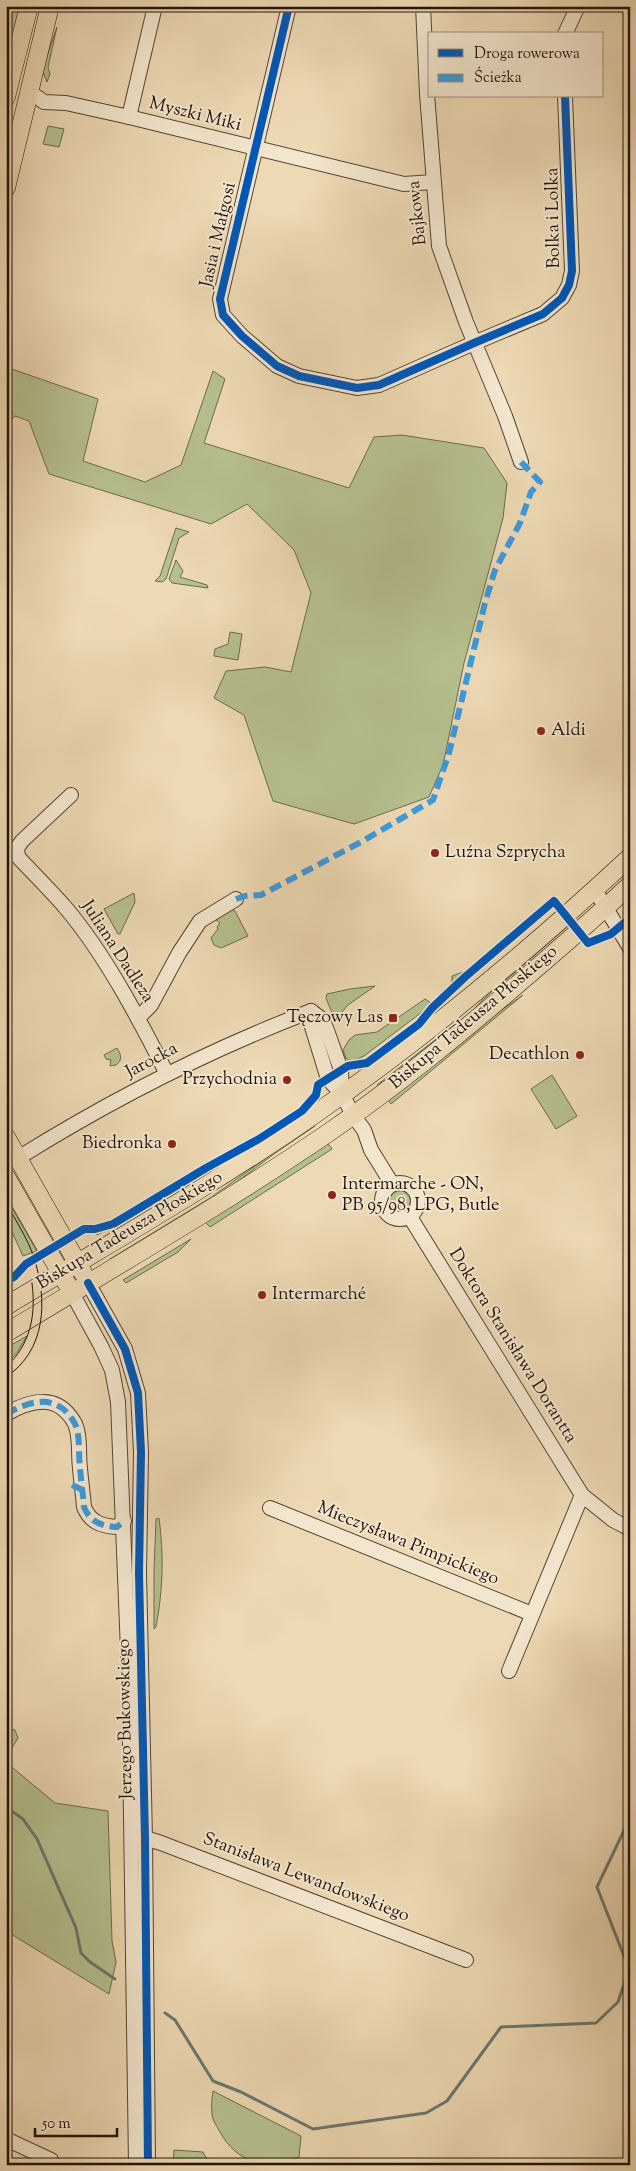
<svg xmlns="http://www.w3.org/2000/svg" width="636" height="2171" font-family="'Sorts Mill Goudy',serif">
  <style>
    .green { fill: #b6c08f; stroke: #6c6a4c }
    .lines { fill: none; stroke-linecap: round; stroke-linejoin: round }
    .stream { stroke: #6a776e; stroke-width: 3 }
    .minor-casing { stroke: #543; stroke-width: 16 }
    .major-casing { stroke: #221308; stroke-width: 19 }
    .minor { stroke: #f3e6ce; stroke-width: 14 }
    .major { stroke: #edd9b4; stroke-width: 18 }
    .tram { stroke: #221308; stroke-width: 1 }
    .quiet { stroke: #3c9add; stroke-width: 6; stroke-dasharray: 12 6; stroke-linecap: butt }
    .cycleway-casing { stroke: #f3e6ce; stroke-width: 11 }
    .cycleway { stroke: #0057b8; stroke-width: 8 }
    .poi-dot { fill: #8f2418; stroke: #f3e6ce; stroke-width: 2 }
    .labels { text-anchor: middle; dominant-baseline: central; stroke-width: 4; stroke-linejoin: round; paint-order: stroke }
    .street-label { font-size: 18px; fill: #221308; stroke: #f3e6ce }
    .poi-label { font-size: 18px; fill: #221308; stroke: #f3e6ce; text-anchor: start }
  </style>
  <rect width="100%" height="100%" fill="#edd9b4"/>
  <filter id="stains"><feTurbulence type="fractalNoise" baseFrequency=".004" numOctaves="4"/><feColorMatrix values="0 0 0 0 .2 0 0 0 0 .09 0 0 0 0 .02 0 0 0 .5 -.17"/></filter>
  <radialGradient id="worn" r=".72"><stop offset=".6" stop-color="#630" stop-opacity="0"/><stop offset="1" stop-color="#630" stop-opacity=".3"/></radialGradient>
  <g class="green">
    <polygon points="6,6 22,6 6,72"/>
    <polygon points="57,27 48,67 50,74 47,82 42,70"/>
    <polygon points="48,126 64,129 59,147 43,144"/>
    <polygon points="6,367 98,399 83,461 145,482 181,465 213,371 225,379 204,443 349,488 374,437 402,435 484,448 507,483 503,518 464,663 443,765 429,797 354,824 273,801 244,715 214,698 226,671 265,667 291,672 311,593 294,550 247,504 211,524 49,474 29,421 15,416 6,425"/>
    <polygon points="176,528 189,532 179,538 166,579 162,582 155,581 160,576"/>
    <polygon points="176,560 183,571 180,577 207,585 208,588 172,583 169,579"/>
    <polygon points="230,632 242,634 238,660 214,656 215,649 228,644"/>
    <polygon points="134,893 135,902 120,934 118,934 104,909"/>
    <polygon points="231,909 235,911 248,936 221,948 214,945 211,938 218,929 217,927 220,923 215,919"/>
    <polygon points="566,924 568,926 505,981 490,998 379,1087 377,1085 471,1012 508,974"/>
    <polygon points="474,968 475,969 449,993 448,989 452,986 452,976"/>
    <polygon points="375,986 348,1005 335,1020 326,998 327,994 350,989"/>
    <polygon points="523,995 391,1104 387,1098 491,1017"/>
    <polygon points="425,999 431,1003 430,1006 364,1056 351,1062 346,1058 343,1050 349,1040 355,1035 377,1032"/>
    <polygon points="435,1006 436,1008 432,1017 366,1068 363,1063"/>
    <path d="M117,1048C121,1054 123,1060 116,1065L110,1066L111,1060L106,1059L104,1055Z"/>
    <polygon points="552,1075 577,1116 556,1129 531,1089"/>
    <polygon points="301,1108 305,1111 263,1140 186,1182 97,1235 96,1233"/>
    <polygon points="314,1124 315,1126 274,1154 217,1197 112,1261 110,1259 210,1198"/>
    <polygon points="327,1142 332,1149 210,1227 205,1222"/>
    <circle cx="401" cy="1200" r="11"/>
    <polygon points="6,1198 37,1251 23,1256 6,1219"/>
    <polygon points="191,1239 178,1252 126,1283 123,1280"/>
    <polygon points="27,1336 18,1351 6,1365 6,1348"/>
    <path d="M159,1518C164,1555 163,1590 156,1627L154,1629V1571L156,1519Z"/>
    <polygon points="6,1728 15,1730 18,1738 10,1751 6,1750"/>
    <polygon points="6,1765 13,1768 55,1803 108,1811 112,1941 116,1962 109,1994 6,1931"/>
    <path d="M213,2091L301,2136L299,2157C266,2171 237,2163 220,2132C217,2126 212,2120 212,2114C211,2107 212,2098 213,2091Z"/>
    <polygon points="174,2150 203,2152 210,2165 173,2165"/>
  </g>
  <g class="lines">
    <g class="stream">
      <polyline points="6,1807 23,1819 37,1839 76,1928 81,1953 90,1962 115,1979"/>
      <polyline points="165,2013 175,2020 213,2081 241,2092 313,2129 426,2113 447,2101 501,2027 596,2023 618,2002 629,1969 597,1887 630,1818"/>
    </g>
    <g class="minor-casing">
      <g id="minor">
        <polyline points="289,6 220,299 223,315 242,336 277,366 299,376 357,388 379,385 474,343 543,314 562,298 569,285 572,271 565,96"/>
        <polyline points="423,6 427,94 439,246 466,322 505,416 521,462"/>
        <polyline points="565,34 578,6"/>
        <polyline points="30,92 44,102 66,103 129,117 404,184 433,182"/>
        <polyline points="129,117 155,6"/>
        <path d="M71,795L22,841L17,848L18,857C34,874 50,890 65,907C105,954 139,1019 167,1074"/>
        <polyline points="595,890 630,948"/>
        <polyline points="311,1011 312,1027 328,1079 342,1094 353,1115 364,1130 371,1150 392,1184"/>
        <polyline points="311,1011 323,1020 329,1036 341,1070 342,1094"/>
        <polyline points="138,1018 151,1005 179,953 200,921 236,899"/>
        <path d="M18,1158C111,1100 209,1050 311,1011"/>
        <circle cx="400" cy="1201" r="18"/>
        <polyline points="410,1217 582,1495 613,1520 630,1529"/>
        <polyline points="88,1283 125,1349 138,1393 141,1452 139,1573 145,1838 148,2165"/>
        <polyline points="72,1293 101,1346 112,1370 118,1402 129,1676 136,2165"/>
        <path d="M6,1414C31,1400 57,1393 74,1422C81,1434 78,1454 80,1468C81,1481 83,1494 84,1507C90,1522 101,1526 117,1527L124,1521"/>
        <polyline points="270,1508 532,1614"/>
        <polyline points="509,1671 582,1495"/>
        <polyline points="136,1838 145,1838 161,1843 466,1960"/>
        <polyline points="6,2139 51,2160 51,2165"/>
      </g>
    </g>
    <g class="major-casing">
      <g id="major">
        <polyline points="6,97 29,6"/>
        <polyline points="6,188 50,6"/>
        <polyline points="6,1137 83,1273"/>
        <polyline points="6,1177 67,1284"/>
        <path d="M6,1306C110,1243 216,1183 315,1114C426,1037 531,949 630,857"/>
        <path d="M6,1333C114,1267 224,1204 328,1133C398,1085 462,1032 526,977C561,947 596,917 630,885"/>
      </g>
    </g>
    <use href="#minor" class="minor"/>
    <use href="#major" class="major"/>
    <g class="tram">
      <path d="M6,1203C16,1221 28,1239 34,1258C48,1300 46,1351 6,1377"/>
      <path d="M6,1367C31,1344 36,1315 32,1283"/>
    </g>
    <g class="quiet">
      <polyline points="236,899 245,896 261,895 361,842 433,800 449,753 485,603 495,570 520,523 531,492 540,482 521,462"/>
      <path d="M6,1414C31,1400 57,1393 74,1422C81,1434 78,1454 80,1468C81,1481 83,1494 84,1507C90,1522 101,1526 117,1527L124,1521"/>
      <polyline points="72,1485 83,1490"/>
    </g>
    <g class="cycleway-casing">
      <g id="cycleway">
        <polyline points="289,6 220,299 223,315 242,336 277,366 299,376 357,388 379,385 474,343 543,314 562,298 569,285 572,271 565,96"/>
        <polyline points="6,1281 14,1277 26,1264 84,1229 95,1229 113,1224 206,1168 259,1139 302,1111 316,1095 318,1085 348,1066 367,1063 419,1024 432,1008 465,977 554,901 588,943 611,934 630,918"/>
        <polyline points="88,1283 125,1349 138,1393 141,1452 139,1573 145,1838 148,2165"/>
      </g>
    </g>
    <use href="#cycleway" class="cycleway"/>
  </g>
  <g class="poi-dot">
    <circle cx="541" cy="731" r="5"/>
    <circle cx="435" cy="853" r="5"/>
    <rect x="388" y="1013" width="10" height="10" rx="2.5"/>
    <circle cx="580" cy="1055" r="5"/>
    <circle cx="287" cy="1080" r="5"/>
    <circle cx="172" cy="1144" r="5"/>
    <circle cx="332" cy="1195" r="5"/>
    <circle cx="262" cy="1295" r="5"/>
  </g>
  <g class="labels">
    <g class="street-label">
      <text transform="translate(195 115) rotate(14)">Myszki Miki</text>
      <text transform="translate(418 213) rotate(-96)">Bajkowa</text>
      <text transform="translate(554 218) rotate(-91)">Bolka i Lolka</text>
      <text transform="translate(219 235) rotate(-77)">Jasia i Małgosi</text>
      <text transform="translate(117 952) rotate(57)">Juliana Dadleza</text>
      <text transform="translate(474 1018) rotate(-40)">Biskupa Tadeusza Płoskiego</text>
      <text transform="translate(152 1061) rotate(-28)">Jarocka</text>
      <text transform="translate(130 1231) rotate(-31)">Biskupa Tadeusza Płoskiego</text>
      <text transform="translate(512 1346) rotate(58)">Doktora Stanisława Dorantta</text>
      <text transform="translate(408 1544) rotate(22)">Mieczysława Pimpickiego</text>
      <text transform="translate(126 1719) rotate(-91)">Jerzego Bukowskiego</text>
      <text transform="translate(306 1878) rotate(21)">Stanisława Lewandowskiego</text>
    </g>
    <g class="poi-label">
      <text x="551" y="731">Aldi</text>
      <text x="445" y="853">Luźna Szprycha</text>
      <text x="383" y="1018" text-anchor="end">Tęczowy Las</text>
      <text x="570" y="1055" text-anchor="end">Decathlon</text>
      <text x="277" y="1080" text-anchor="end">Przychodnia</text>
      <text x="162" y="1144" text-anchor="end">Biedronka</text>
      <text x="342" y="1185">Intermarche - ON,<tspan x="342" dy="21">PB 95/98, LPG, Butle</tspan></text>
      <text x="272" y="1295">Intermarché</text>
    </g>
  </g>
  <rect width="636" height="2171" fill="none" stroke="#edd9b4" stroke-width="25"/>
  <rect x="8" y="8" width="621" height="2156" fill="none" stroke="#221308" stroke-width="2.5"/>
  <rect x="12" y="12" width="611" height="2146" fill="none" stroke="#221308"/>
  <rect x="428" y="32" width="175" height="65" fill="#f3e6ce" stroke="#9f927f"/>
  <rect x="438" y="49" width="25" height="8" fill="#0057b8" stroke="#9f927f"/>
  <text x="474" y="58" font-size="15" fill="#221308">Droga rowerowa</text>
  <rect x="438" y="74" width="25" height="8" fill="#3c9add" stroke="#9f927f"/>
  <text x="474" y="82" font-size="15" fill="#221308">Ścieżka</text>
  <path d="M35 2128v8h82v-8" fill="none" stroke="#221308" stroke-width="2.5"/>
  <text x="42" y="2128" font-size="15" fill="#221308" stroke="#f3e6ce" stroke-width="4" paint-order="stroke">50 m</text>
  <rect width="100%" height="100%" filter="url(#stains)"/>
  <rect width="100%" height="100%" fill="url(#worn)"/>
</svg>
